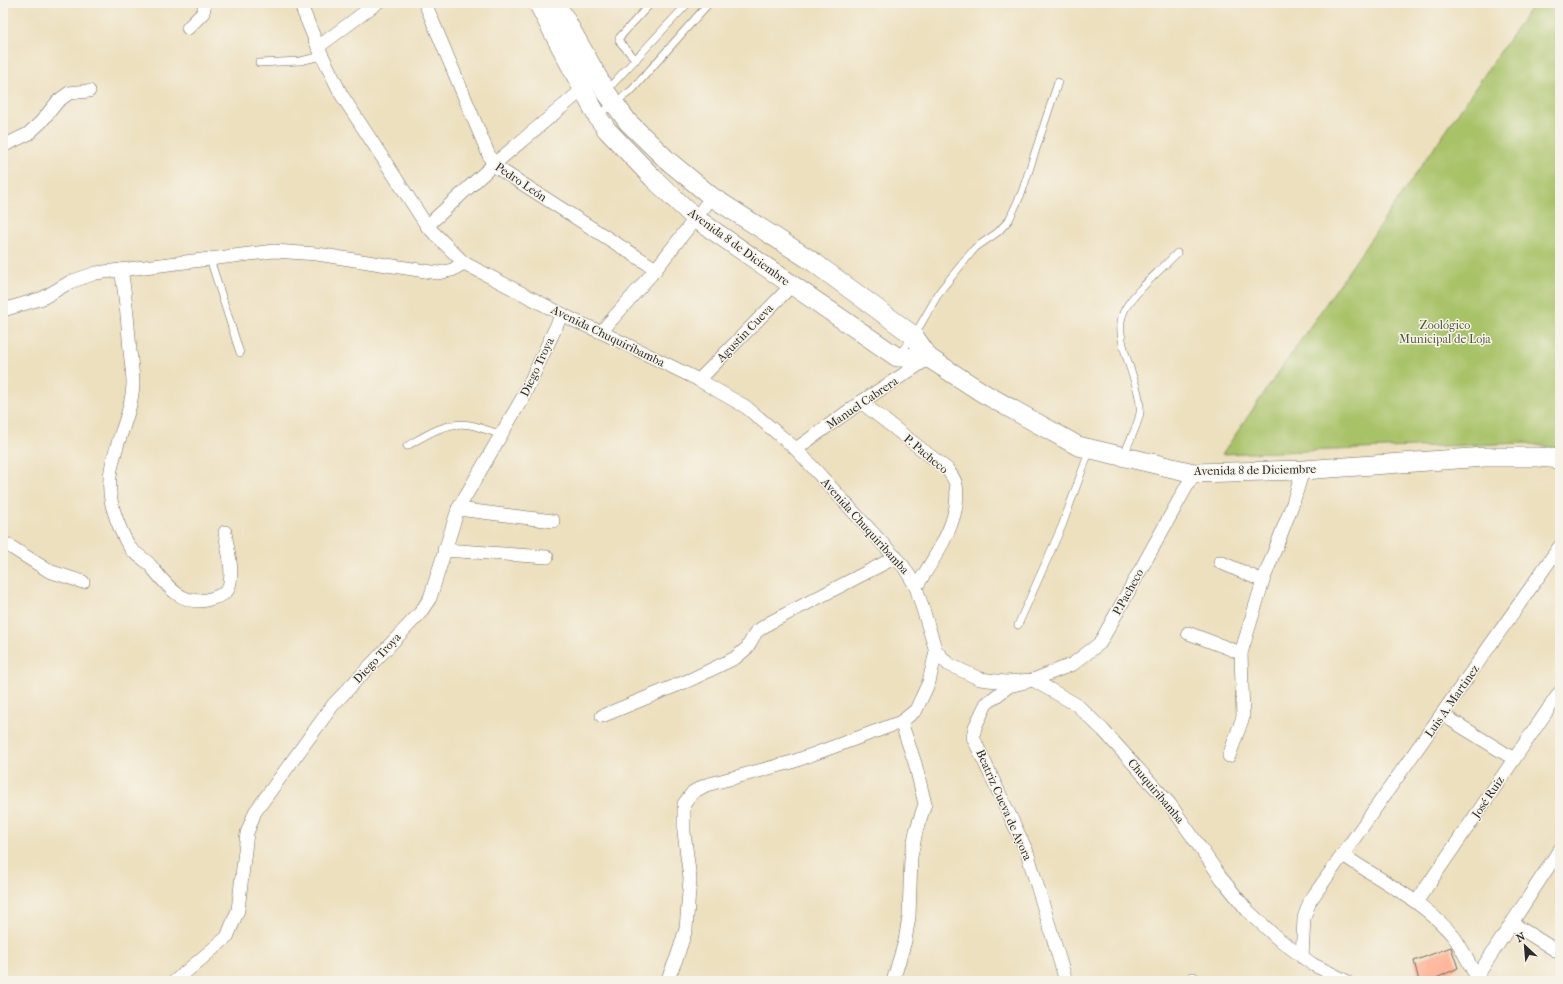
<svg xmlns="http://www.w3.org/2000/svg" width="1563" height="984" font-family="'IM FELL French Canon',serif">
  <style>
    .green { fill: #a8c268; stroke: #6a764a }
    .building { fill: #ffab8b }
    .lines { fill: none; stroke-linecap: round; stroke-linejoin: round }
    .service-casing { stroke: #6f6a5f; stroke-width: 8 }
    .minor-casing { stroke: #6f6a5f; stroke-width: 14 }
    .secondary-casing { stroke: #6f6a5f; stroke-width: 20 }
    .service { stroke: #fff; stroke-width: 7 }
    .minor { stroke: #fff; stroke-width: 13 }
    .secondary { stroke: #fff; stroke-width: 19 }
    .labels { text-anchor: middle; dominant-baseline: central; stroke-width: 3; stroke-linejoin: round; paint-order: stroke }
    .street-label { font-size: 12px; fill: #2b2b2b; stroke: #f7f3e8 }
    .park-label { font-size: 12px; fill: #50583d; stroke: #f7f3e8 }
  </style>
  <rect width="100%" height="100%" fill="#f7f3e8"/>
  <filter id="ink" filterUnits="userSpaceOnUse"><feTurbulence type="fractalNoise" baseFrequency=".025" numOctaves="2"/><feDisplacementMap in="SourceGraphic" scale="8" xChannelSelector="R" yChannelSelector="G"/><feConvolveMatrix kernelMatrix="1 2 1 2 8 2 1 2 1" color-interpolation-filters="sRGB"/></filter>
  <filter id="wash" filterUnits="userSpaceOnUse"><feTurbulence type="fractalNoise" baseFrequency=".012" numOctaves="4" result="noise"/><feDisplacementMap in="SourceGraphic" scale="16" xChannelSelector="R" yChannelSelector="G"/><feGaussianBlur stdDeviation="0.9" result="paint"/><feColorMatrix in="noise" values="0 0 0 0 0 0 0 0 0 0 0 0 0 0 0 0 0 1.4 0 .05"/><feComposite in="paint" operator="in"/></filter>
  <g filter="url(#wash)">
    <rect width="100%" height="100%" fill="#ede0bf"/>
    <polygon class="green" points="1534,3 1560,3 1560,449 1525,443 1222,454"/>
    <g id="blocks">
      <polygon class="building" points="1451,947 1458,968 1430,981 1419,981 1414,961"/>
    </g>
  </g>
  <g filter="url(#ink)">
    <use href="#blocks" fill-opacity="0" stroke="#6f6a5f" stroke-width="1"/>
    <g class="lines">
      <g class="service-casing">
        <g id="service">
          <polyline points="636,60 619,41 619,38 651,3"/>
          <polyline points="259,63 300,61 322,56"/>
          <polyline points="606,91 688,3"/>
          <polyline points="597,116 632,90 709,3"/>
          <polyline points="210,259 240,353"/>
          <polyline points="899,354 914,336 940,291 975,248 998,232 1009,220 1022,192 1058,82"/>
          <path d="M407,446C426,435 447,421 470,425C481,427 492,432 502,435"/>
          <path d="M1124,455C1128,443 1139,424 1140,412C1143,384 1109,338 1125,309C1137,289 1161,270 1177,253"/>
          <polyline points="1018,625 1062,526 1090,449"/>
        </g>
      </g>
      <g class="minor-casing">
        <g id="minor">
          <polyline points="300,3 318,47 341,94 427,226 464,263 575,321 601,332 699,380 746,407 796,449 904,567 916,587 936,651 948,664 980,679 1005,682 1033,680 1077,705 1103,730 1169,803 1222,879 1247,910 1276,937 1312,964 1346,981"/>
          <polyline points="425,3 493,165 656,269"/>
          <polyline points="188,28 203,13 205,3"/>
          <polyline points="318,47 377,3"/>
          <polyline points="3,146 28,134 41,122 58,101 69,93 89,91"/>
          <polyline points="427,226 493,165 588,85"/>
          <path d="M121,270C126,297 128,323 130,351C131,362 133,373 133,384C131,426 101,462 112,505C116,519 122,536 131,549C136,555 144,558 150,565C165,583 181,608 210,599C216,597 225,595 228,589C235,573 227,548 225,532"/>
          <polyline points="3,310 43,298 70,282 96,273 274,251 317,254 438,273 452,270 464,263"/>
          <polyline points="601,332 656,269 712,197"/>
          <polyline points="699,380 792,285"/>
          <path d="M861,402L947,469C950,473 955,479 956,485C962,520 934,558 916,587"/>
          <polyline points="796,449 861,402 929,358"/>
          <polyline points="458,509 553,521"/>
          <polyline points="3,542 49,571 83,582"/>
          <polyline points="444,550 547,557"/>
          <polyline points="1220,562 1263,581"/>
          <polyline points="1188,633 1241,653"/>
          <polyline points="1443,715 1514,759"/>
          <polyline points="602,716 692,679 735,658 747,648 756,632 769,623 896,557"/>
          <polyline points="1229,756 1243,717 1241,653 1263,581 1293,503 1303,470"/>
          <path d="M1343,855C1381,881 1424,901 1454,937C1463,949 1469,965 1477,977"/>
          <polyline points="1417,901 1560,692"/>
          <polyline points="1512,923 1560,953"/>
          <polyline points="1302,957 1304,918 1310,901 1560,546"/>
          <polyline points="175,981 227,937 238,910 247,833 255,812 333,705 420,613 430,598 458,509 523,397 562,314"/>
          <polyline points="667,981 677,957 686,929 690,879 684,832 684,804 693,792 706,785 792,762 901,722 916,710 929,682 936,651"/>
          <polyline points="893,981 905,941 909,917 911,857 916,831 925,804 915,763 901,722"/>
          <polyline points="1066,981 1027,852 977,746 973,737 975,727 986,704 1009,686 1033,680 1073,664 1100,643 1194,473"/>
          <polyline points="1192,981 1193,979"/>
          <polyline points="1474,981 1560,849"/>
        </g>
      </g>
      <g class="secondary-casing">
        <g id="secondary">
          <polyline points="538,3 597,116 607,130 653,178 695,218 897,357 929,358"/>
          <polyline points="556,3 606,92 628,122 667,160 712,197 812,261 914,336 929,358 983,393 1078,446 1194,473 1303,470 1485,457 1538,457 1560,459"/>
        </g>
      </g>
      <use href="#service" class="service"/>
      <use href="#minor" class="minor"/>
      <use href="#secondary" class="secondary"/>
    </g>
  </g>
  <g class="labels">
    <g class="street-label">
      <text transform="translate(521 182) rotate(34)">Pedro León</text>
      <text transform="translate(739 247) rotate(36)">Avenida 8 de Diciembre</text>
      <text transform="translate(745 333) rotate(-46)">Agustin Cueva</text>
      <text transform="translate(608 336) rotate(26)">Avenida Chuquiribamba</text>
      <text transform="translate(537 367) rotate(-65)">Diego Troya</text>
      <text transform="translate(862 403) rotate(-34)">Manuel Cabrera</text>
      <text transform="translate(926 454) rotate(40)">P. Pacheco</text>
      <text transform="translate(1255 470) rotate(-1)">Avenida 8 de Diciembre</text>
      <text transform="translate(865 526) rotate(48)">Avenida Chuquiribamba</text>
      <text transform="translate(1128 592) rotate(-61)">P.Pacheco</text>
      <text transform="translate(377 658) rotate(-47)">Diego Troya</text>
      <text transform="translate(1452 701) rotate(-55)">Luis A. Martinez</text>
      <text transform="translate(1156 791) rotate(50)">Chuquiribamba</text>
      <text transform="translate(1488 797) rotate(-56)">José Ruiz</text>
      <text transform="translate(1004 805) rotate(66)">Beatriz Cueva de Ayora</text>
    </g>
    <g class="park-label">
      <text x="1445" y="325">Zoológico<tspan x="1445" dy="14">Municipal de Loja</tspan></text>
    </g>
  </g>
  <rect width="1563" height="984" fill="none" stroke="#f7f3e8" stroke-width="16"/>
  <g transform="translate(1525 946) rotate(334)" stroke="#f7f3e8" stroke-width="3" paint-order="stroke">
  <path d="M0-3L7 15L0 10L-7 15Z" fill="#2b2b2b"/>
  <text y="-6" font-size="11" font-weight="bold" text-anchor="middle" fill="#2b2b2b">N</text>
  </g>
</svg>
